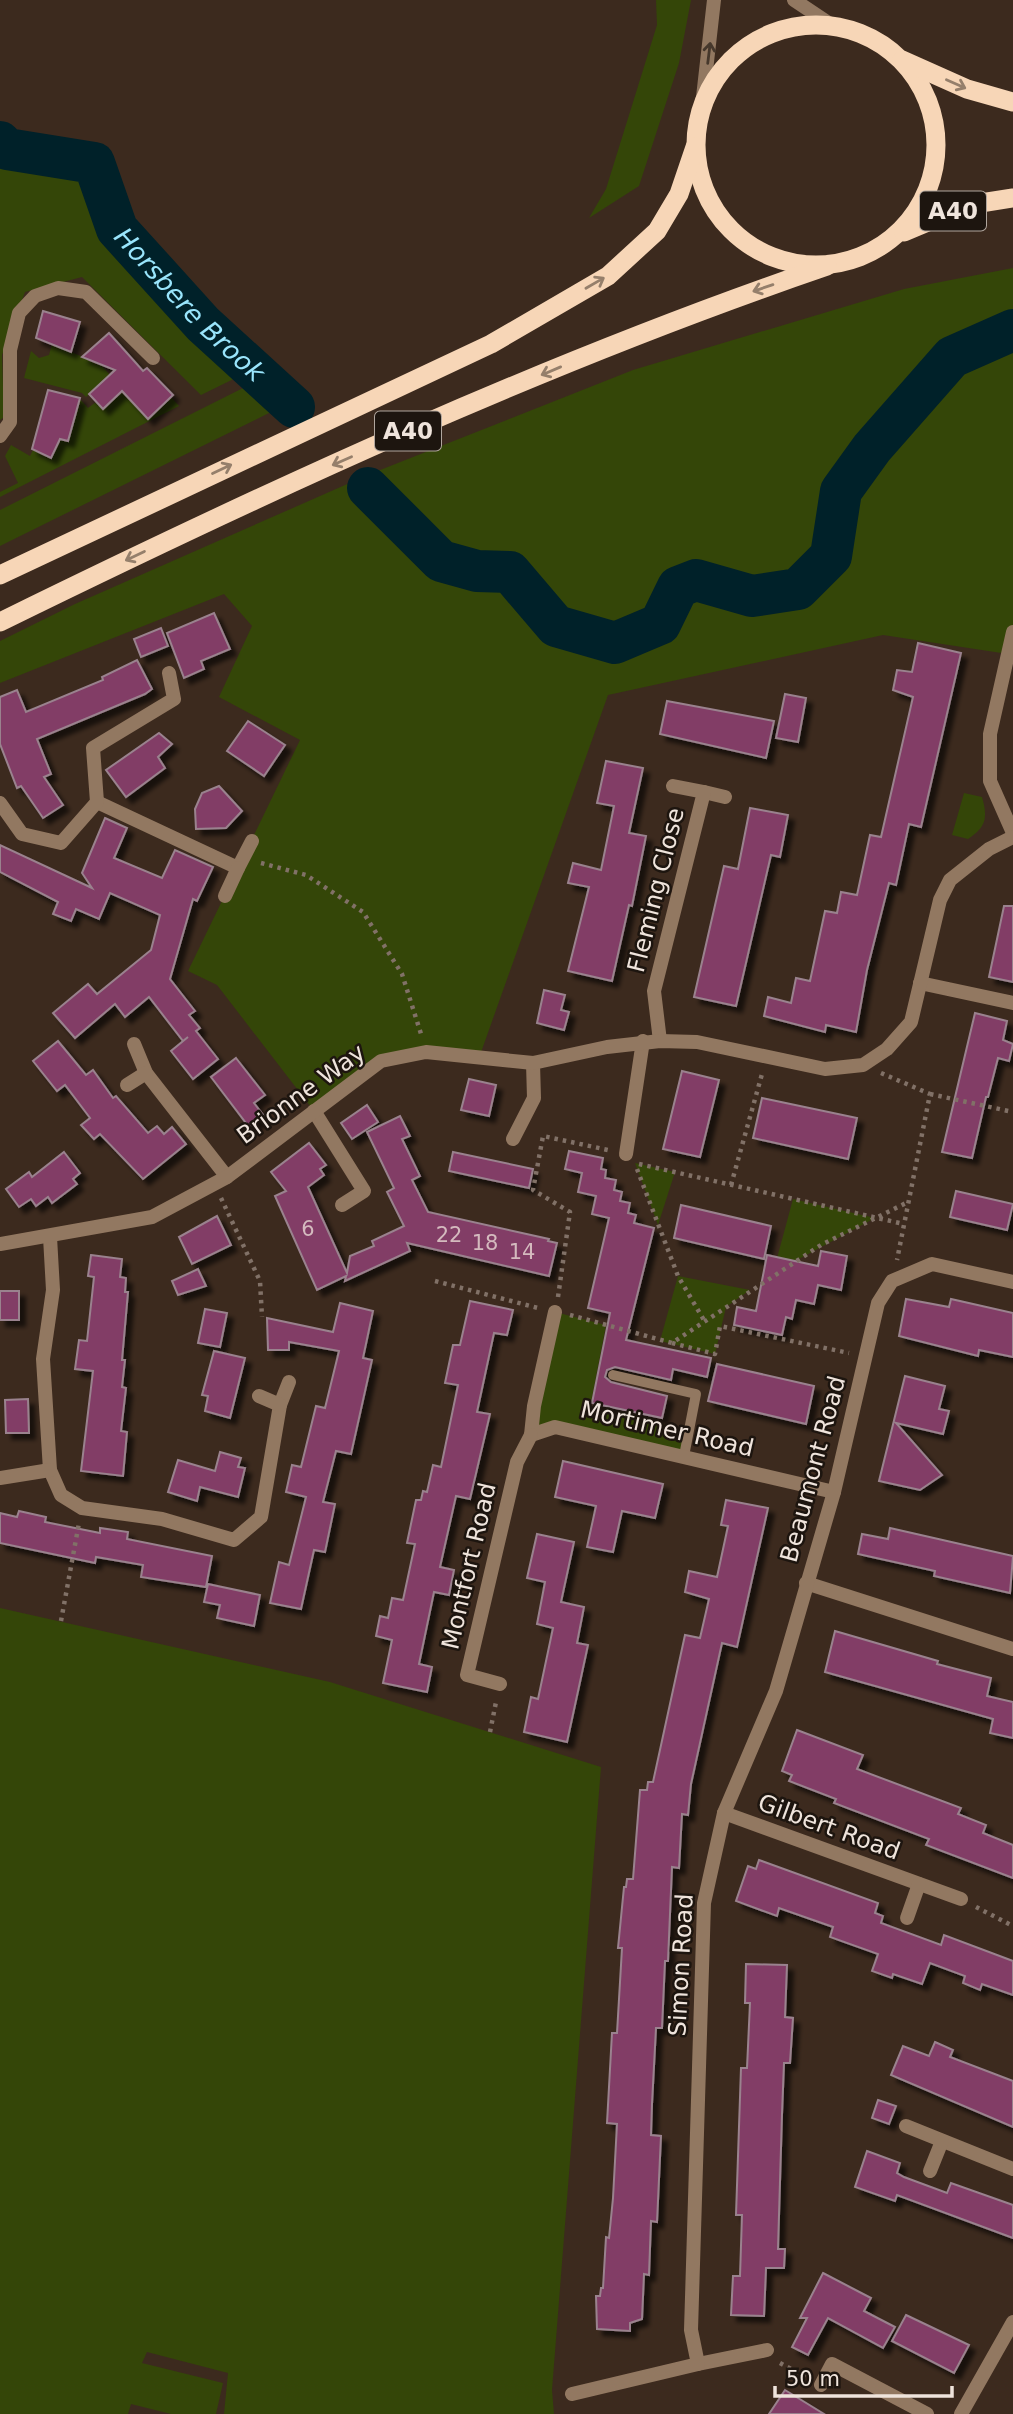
<svg xmlns="http://www.w3.org/2000/svg" width="1013" height="2414" font-family="'DejaVu Sans',sans-serif">
  <style>
    .green { fill: #344608 }
    .lines { fill: none; stroke-linecap: round; stroke-linejoin: round }
    .river { stroke: #002129; stroke-width: 42 }
    .building { fill: #823e66; stroke: #9a828e; stroke-width: 2; filter: url(#shadow) }
    .path { stroke: #817167; stroke-width: 4.5; stroke-dasharray: 3.5 5; stroke-linecap: butt }
    .service { stroke: #927861; stroke-width: 10 }
    .minor { stroke: #927861; stroke-width: 14 }
    .tertiary { stroke: #927861; stroke-width: 14 }
    .trunk { stroke: #f7d6b7; stroke-width: 19 }
    .oneway { stroke: #46382c }
    .oneway2 { stroke: #957f6b }
    .labels { text-anchor: middle; dominant-baseline: central; stroke-width: 5; stroke-linejoin: round; paint-order: stroke }
    .number-label { font-size: 21px; fill: #d4babe }
    .shield { fill: #1d150f; stroke: #b0a69e; stroke-width: 2 }
    .shield-label { font-size: 23px; font-weight: bold; fill: #efe4dc }
    .street-label { font-size: 24px; fill: #efe4dc; stroke: #1d150f }
    .water-label { font-size: 26px; font-style: italic; fill: #99e5fc; stroke: #1d150f }
  </style>
  <defs>
    <filter id="shadow"><feDropShadow dx="6" dy="6" stdDeviation="2" flood-color="#0009"/></filter>
  </defs>
  <rect width="100%" height="100%" fill="#3c2a1e"/>
  <g class="green">
    <polygon points="656,0 691,0 679,63 639,186 589,218 606,189 657,25"/>
    <polygon points="0,142 7,149 94,163 117,229 252,370 201,395 82,277 25,292 2,355 4,417 0,420"/>
    <polygon points="1013,268 1013,632 1008,654 883,635 608,695 479,1058 426,1052 381,1061 314,1111 217,985 188,971 300,740 219,697 252,626 224,594 0,683 0,641 75,604 370,474 633,370 904,289"/>
    <polygon points="52,344 83,357 89,351 110,375 86,397 82,393 24,378 31,351 39,358 49,355"/>
    <polygon points="249,385 273,411 0,546 0,510"/>
    <polygon points="122,391 171,397 179,406 0,497 0,492 18,483 5,456 11,445 30,456 33,450 51,458 60,439 68,441 61,409 65,394 78,397 88,408 96,402 103,409"/>
    <path d="M964,793L982,797C988,818 986,827 968,839L952,835Z"/>
    <polygon points="635,1163 675,1172 658,1225"/>
    <polygon points="793,1199 875,1218 773,1273"/>
    <polygon points="678,1276 750,1290 726,1307 715,1354 660,1341"/>
    <polygon points="555,1312 606,1325 590,1408 689,1430 684,1456 555,1427 531,1435"/>
    <polygon points="0,1608 330,1682 601,1767 552,2390 554,2414 224,2414 228,2373 147,2352 142,2363 223,2383 216,2414 171,2414 131,2404 128,2414 0,2414"/>
  </g>
  <g class="lines">
    <g class="river">
      <path id="s1" d="M0,142L7,149L94,163L117,229L203,324L294,407"/>
      <polyline points="368,488 441,561 477,571 510,572 556,626 615,643 660,624 678,587 696,580 752,596 798,589 831,556 841,491 872,448 952,357 1013,330"/>
    </g>
  </g>
  <g class="building">
    <polygon points="43,311 80,322 71,352 36,338"/>
    <polygon points="109,333 143,371 147,368 173,395 148,419 122,391 103,409 89,394 115,370 82,357"/>
    <polygon points="48,390 80,398 68,441 60,439 51,458 32,449"/>
    <polygon points="214,613 230,649 201,661 204,669 184,678 167,633"/>
    <polygon points="161,628 168,646 141,657 134,639"/>
    <polygon points="918,643 961,653 921,827 909,824 896,885 889,883 867,970 856,1032 826,1025 825,1032 764,1016 768,997 791,1003 796,978 810,981 825,911 837,913 841,892 857,895 870,835 881,837 913,697 893,690 897,670 912,672"/>
    <polygon points="137,660 152,689 145,694 37,739 51,774 44,777 63,805 43,818 21,786 17,788 0,744 0,697 17,690 26,712 103,680 102,677"/>
    <polygon points="785,694 806,698 798,742 776,738"/>
    <polygon points="667,701 774,721 766,758 660,734"/>
    <polygon points="248,721 285,745 264,776 227,751"/>
    <polygon points="159,733 172,744 158,757 165,768 126,797 106,770"/>
    <polygon points="606,761 643,768 629,833 646,836 632,906 629,905 612,981 568,971 589,887 568,883 573,863 601,870 614,806 597,803"/>
    <polygon points="219,786 242,811 226,828 196,829 195,809 202,793"/>
    <polygon points="750,808 788,815 780,857 771,855 736,1006 694,997 724,866 738,869"/>
    <polygon points="105,818 127,828 114,858 162,878 175,850 213,867 197,901 193,899 170,979 195,1011 189,1015 200,1028 196,1031 218,1059 193,1079 171,1051 188,1037 183,1041 149,997 125,1017 115,1004 75,1038 53,1013 88,984 97,994 151,950 160,915 110,893 99,919 76,909 71,921 53,914 58,902 0,872 0,845 92,888 82,873"/>
    <polygon points="1004,906 1013,906 1013,982 989,977"/>
    <polygon points="544,990 565,995 561,1010 569,1012 564,1030 537,1023"/>
    <polygon points="975,1013 1007,1021 1003,1040 1013,1044 1009,1061 998,1058 988,1097 986,1097 972,1158 942,1152"/>
    <polygon points="58,1041 86,1075 93,1070 113,1098 116,1096 148,1133 157,1126 164,1134 172,1127 186,1144 143,1179 100,1134 94,1139 81,1125 90,1118 65,1085 57,1091 33,1061"/>
    <polygon points="236,1058 265,1095 254,1103 264,1116 249,1127 211,1077"/>
    <polygon points="682,1071 719,1080 700,1157 663,1149"/>
    <polygon points="469,1079 496,1085 489,1116 461,1110"/>
    <polygon points="762,1098 857,1118 848,1159 753,1138"/>
    <polygon points="367,1105 378,1122 352,1139 341,1123"/>
    <polygon points="400,1116 410,1136 402,1139 420,1176 412,1180 428,1212 549,1239 548,1241 557,1243 549,1276 407,1243 410,1251 345,1281 346,1276 317,1290 275,1196 286,1191 271,1172 309,1143 326,1165 320,1169 324,1175 308,1187 347,1273 350,1256 374,1246 372,1241 404,1226 387,1192 394,1188 367,1132"/>
    <polygon points="569,1151 603,1158 601,1169 606,1170 605,1178 616,1180 614,1190 622,1192 620,1201 630,1203 628,1213 636,1215 634,1223 654,1228 626,1340 711,1358 707,1377 673,1369 671,1380 615,1367 607,1370 605,1377 611,1382 667,1396 662,1418 592,1403 610,1313 588,1308 609,1218 592,1214 596,1196 578,1192 582,1173 565,1169"/>
    <polygon points="64,1152 80,1173 73,1179 77,1184 52,1203 48,1197 36,1206 31,1199 19,1207 6,1189 29,1172 32,1177"/>
    <polygon points="453,1152 533,1169 529,1188 449,1171"/>
    <polygon points="956,1191 1013,1204 1007,1230 950,1217"/>
    <polygon points="681,1205 771,1226 764,1259 674,1238"/>
    <polygon points="217,1216 231,1245 192,1264 179,1237"/>
    <polygon points="821,1251 847,1256 841,1290 818,1285 814,1304 796,1300 792,1319 786,1317 782,1335 734,1325 737,1307 756,1311 767,1255 818,1266"/>
    <polygon points="91,1255 122,1259 120,1277 126,1278 125,1292 128,1292 122,1360 125,1360 122,1387 126,1388 121,1431 127,1432 123,1476 81,1471 93,1371 75,1369 79,1340 87,1341 94,1277 88,1276"/>
    <polygon points="198,1269 206,1286 178,1295 172,1281"/>
    <rect x="0" y="1291" width="19" height="29"/>
    <polygon points="906,1299 949,1307 951,1299 1013,1313 1013,1357 979,1350 978,1356 899,1336"/>
    <polygon points="470,1301 513,1310 507,1335 494,1333 477,1412 490,1414 470,1499 456,1496 440,1567 454,1570 449,1595 434,1592 419,1664 432,1667 427,1692 383,1683 392,1640 376,1636 380,1616 388,1618 392,1598 403,1600 415,1544 407,1543 416,1500 421,1500 423,1491 427,1492 433,1465 441,1467 458,1385 445,1383 453,1345 460,1345"/>
    <polygon points="340,1303 373,1311 363,1358 372,1360 351,1454 336,1451 323,1502 335,1504 325,1552 314,1550 301,1609 270,1603 279,1562 289,1565 306,1497 286,1492 292,1465 301,1467 316,1406 325,1408 339,1351 289,1342 289,1350 268,1350 267,1318 333,1332"/>
    <polygon points="205,1309 227,1313 220,1347 198,1343"/>
    <polygon points="214,1351 245,1358 230,1418 205,1411 208,1396 202,1395"/>
    <polygon points="717,1364 814,1386 806,1424 708,1401"/>
    <polygon points="905,1376 945,1386 939,1409 949,1411 943,1434 896,1423 942,1475 920,1490 879,1481"/>
    <polygon points="28,1399 29,1433 6,1433 5,1400"/>
    <polygon points="220,1452 241,1458 238,1467 245,1468 238,1497 200,1487 197,1501 168,1492 178,1460 215,1471"/>
    <polygon points="563,1461 663,1484 655,1518 622,1511 613,1552 587,1547 596,1506 555,1497"/>
    <polygon points="726,1500 768,1508 737,1647 722,1643 691,1784 688,1815 682,1814 679,1868 672,1867 668,1961 665,1961 662,2028 656,2028 652,2104 651,2135 661,2136 657,2222 651,2221 649,2275 644,2274 642,2319 630,2323 630,2331 597,2329 596,2296 600,2296 601,2288 603,2288 606,2237 609,2238 613,2198 617,2124 607,2123 612,2033 617,2033 622,1948 618,1948 624,1887 626,1887 627,1879 633,1879 640,1790 647,1790 648,1782 653,1782 685,1635 700,1638 709,1599 685,1592 689,1571 717,1577 728,1526 721,1525"/>
    <polygon points="19,1511 46,1517 45,1522 100,1533 100,1528 128,1532 127,1539 212,1556 206,1587 141,1577 143,1565 96,1557 95,1563 0,1543 0,1513 17,1517"/>
    <polygon points="890,1528 1013,1556 1010,1593 934,1576 935,1571 858,1554 862,1534 888,1539"/>
    <polygon points="537,1534 574,1542 561,1602 584,1607 577,1643 588,1645 567,1742 524,1732 531,1697 538,1699 553,1628 537,1624 545,1582 527,1578"/>
    <polygon points="208,1584 260,1595 254,1626 217,1618 220,1605 204,1602"/>
    <polygon points="835,1631 938,1661 937,1664 991,1678 987,1696 1013,1702 1013,1738 990,1733 993,1719 825,1672"/>
    <polygon points="797,1730 863,1755 857,1769 961,1808 958,1814 986,1825 983,1833 1013,1845 1013,1878 926,1845 929,1839 834,1803 836,1799 789,1781 792,1775 782,1771"/>
    <polygon points="759,1860 878,1903 875,1913 883,1916 881,1923 941,1945 944,1935 1013,1961 1013,1995 982,1984 980,1990 963,1983 965,1976 930,1963 922,1984 893,1974 892,1978 872,1971 878,1954 830,1937 833,1927 779,1908 777,1916 736,1901 748,1866 756,1869"/>
    <polygon points="746,1964 787,1965 785,2017 793,2018 790,2063 784,2063 782,2114 778,2249 785,2249 784,2268 766,2268 764,2316 731,2315 733,2276 740,2276 742,2215 736,2215 741,2068 747,2068 750,2003 745,2003"/>
    <polygon points="935,2042 953,2050 950,2057 1013,2081 1013,2127 891,2075 903,2046 929,2056"/>
    <polygon points="878,2100 896,2106 889,2124 872,2118"/>
    <polygon points="867,2151 900,2163 897,2173 904,2177 947,2193 951,2183 1013,2205 1013,2238 897,2195 895,2201 855,2187"/>
    <polygon points="823,2273 871,2298 864,2311 895,2327 883,2348 828,2318 808,2355 792,2347 807,2318 800,2318"/>
    <polygon points="906,2315 969,2345 954,2373 892,2341"/>
    <polygon points="785,2390 824,2414 769,2414"/>
  </g>
  <g class="lines">
    <g class="path">
      <polyline points="261,863 306,875 363,912 402,974 422,1037"/>
      <polyline points="881,1073 930,1094 897,1260"/>
      <polyline points="930,1094 1013,1112"/>
      <polyline points="639,1164 904,1224"/>
      <polyline points="637,1169 678,1276 705,1322"/>
      <polyline points="731,1185 762,1074"/>
      <polyline points="221,1198 260,1281 262,1317"/>
      <polyline points="435,1281 538,1308"/>
      <polyline points="558,1297 570,1212 533,1190 543,1136 608,1150"/>
      <polyline points="570,1315 672,1343 821,1245 908,1202"/>
      <polyline points="672,1343 715,1354 720,1326 849,1353"/>
      <polyline points="61,1621 79,1523"/>
      <polyline points="490,1732 496,1702"/>
      <polyline points="976,1907 1013,1926"/>
      <polyline points="780,2363 806,2377"/>
    </g>
    <polyline class="service" points="613,1375 696,1394 684,1456"/>
    <g class="minor">
      <polyline points="0,436 10,422 10,350 19,313 35,296 58,288 86,292 153,358"/>
      <polyline points="1013,632 990,734 990,781 1013,833"/>
      <polyline points="704,792 725,797"/>
      <polyline points="97,802 238,868 252,841"/>
      <polyline points="0,803 22,834 61,843 97,802 93,748 174,699 169,673"/>
      <polyline points="225,896 238,868"/>
      <polyline points="920,983 1013,1003"/>
      <polyline points="660,1041 654,991 704,792 673,786"/>
      <polyline points="134,1044 146,1073 227,1177"/>
      <polyline points="127,1085 146,1073"/>
      <polyline points="314,1111 364,1191 342,1205"/>
      <polyline points="513,1139 534,1098 533,1063"/>
      <polyline points="626,1154 643,1041"/>
      <polyline points="50,1237 53,1290 43,1359 50,1470 61,1495 82,1508 162,1519 234,1540 261,1517 280,1405 289,1382"/>
      <polyline points="0,1244 152,1217 227,1177 381,1061 426,1052 533,1063 607,1047 660,1041 697,1042 825,1069 863,1065 887,1049 911,1022 940,900 950,880 989,849 1013,837"/>
      <polyline points="555,1312 534,1406 531,1435 555,1427 834,1492"/>
      <polyline points="259,1396 280,1405"/>
      <polyline points="0,1478 50,1470"/>
      <polyline points="806,1583 1013,1649"/>
      <polyline points="500,1684 467,1675 517,1462 531,1435"/>
      <polyline points="724,1813 961,1899"/>
      <polyline points="907,1918 919,1884"/>
      <polyline points="906,2126 1013,2169"/>
      <polyline points="930,2171 942,2141"/>
      <polyline points="698,2364 767,2350"/>
      <polyline points="821,2385 832,2364 927,2414"/>
      <polyline points="572,2394 698,2364 691,2330 704,1903 724,1813 776,1691 834,1492 878,1303 892,1281 932,1264 1013,1282"/>
      <polyline points="961,2414 1013,2322"/>
    </g>
    <g class="tertiary">
      <polyline points="794,0 833,26"/>
      <polyline points="702,106 714,0"/>
    </g>
    <g class="trunk">
      <circle cx="816" cy="145" r="120"/>
      <polyline points="902,60 967,89 1013,102"/>
      <polyline points="904,232 968,205 1013,198"/>
      <polyline points="0,575 491,344 608,276 657,231 679,194 695,147"/>
      <path d="M0,622C269,490 543,363 827,266"/>
    </g>
  </g>
  <defs><path id="oneway-shaft" d="M-6 0H5M1.5-3L5.5 0L1.5 3" fill="none" stroke-width="1.6" stroke-linecap="round" stroke-linejoin="round" transform="scale(1.75)"/></defs>
  <use class="oneway" href="#oneway-shaft" transform="translate(709 53) rotate(-83)"/>
  <g class="oneway2">
    <use href="#oneway-shaft" transform="translate(956 84) rotate(24)"/>
    <use href="#oneway-shaft" transform="translate(595 283) rotate(-30)"/>
    <use href="#oneway-shaft" transform="translate(763 288) rotate(161)"/>
    <use href="#oneway-shaft" transform="translate(551 371) rotate(157)"/>
    <use href="#oneway-shaft" transform="translate(342 461) rotate(156)"/>
    <use href="#oneway-shaft" transform="translate(222 469) rotate(-25)"/>
    <use href="#oneway-shaft" transform="translate(135 556) rotate(154)"/>
  </g>
  <g class="labels">
    <g class="number-label">
      <text x="308" y="1229">6</text>
      <text x="449" y="1235">22</text>
      <text x="485" y="1243">18</text>
      <text x="522" y="1252">14</text>
    </g>
    <g class="shield">
      <rect x="920" y="191.5" width="66" height="39" rx="5"/>
      <rect x="375" y="411.5" width="66" height="39" rx="5"/>
    </g>
    <g class="shield-label">
      <text x="953" y="211">A40</text>
      <text x="408" y="431">A40</text>
    </g>
    <g class="street-label">
      <text transform="translate(656 890) rotate(-76)">Fleming Close</text>
      <text transform="translate(301 1094) rotate(-36)">Brionne Way</text>
      <text transform="translate(667 1429) rotate(13)">Mortimer Road</text>
      <text transform="translate(813 1469) rotate(-75)">Beaumont Road</text>
      <text transform="translate(469 1566) rotate(-77)">Montfort Road</text>
      <text transform="translate(829 1827) rotate(20)">Gilbert Road</text>
      <text transform="translate(681 1965) rotate(-87)">Simon Road</text>
    </g>
    <g class="water-label">
      <text stroke="none"><textPath href="#s1" startOffset="273">Horsbere Brook</textPath></text>
    </g>
  </g>
  <path d="M775 2386v10h177v-10" fill="none" stroke="#efe4dc" stroke-width="3.5"/>
  <text x="786" y="2386" font-size="21" fill="#efe4dc" stroke="#1d150f" stroke-width="5" paint-order="stroke">50 m</text>
</svg>
